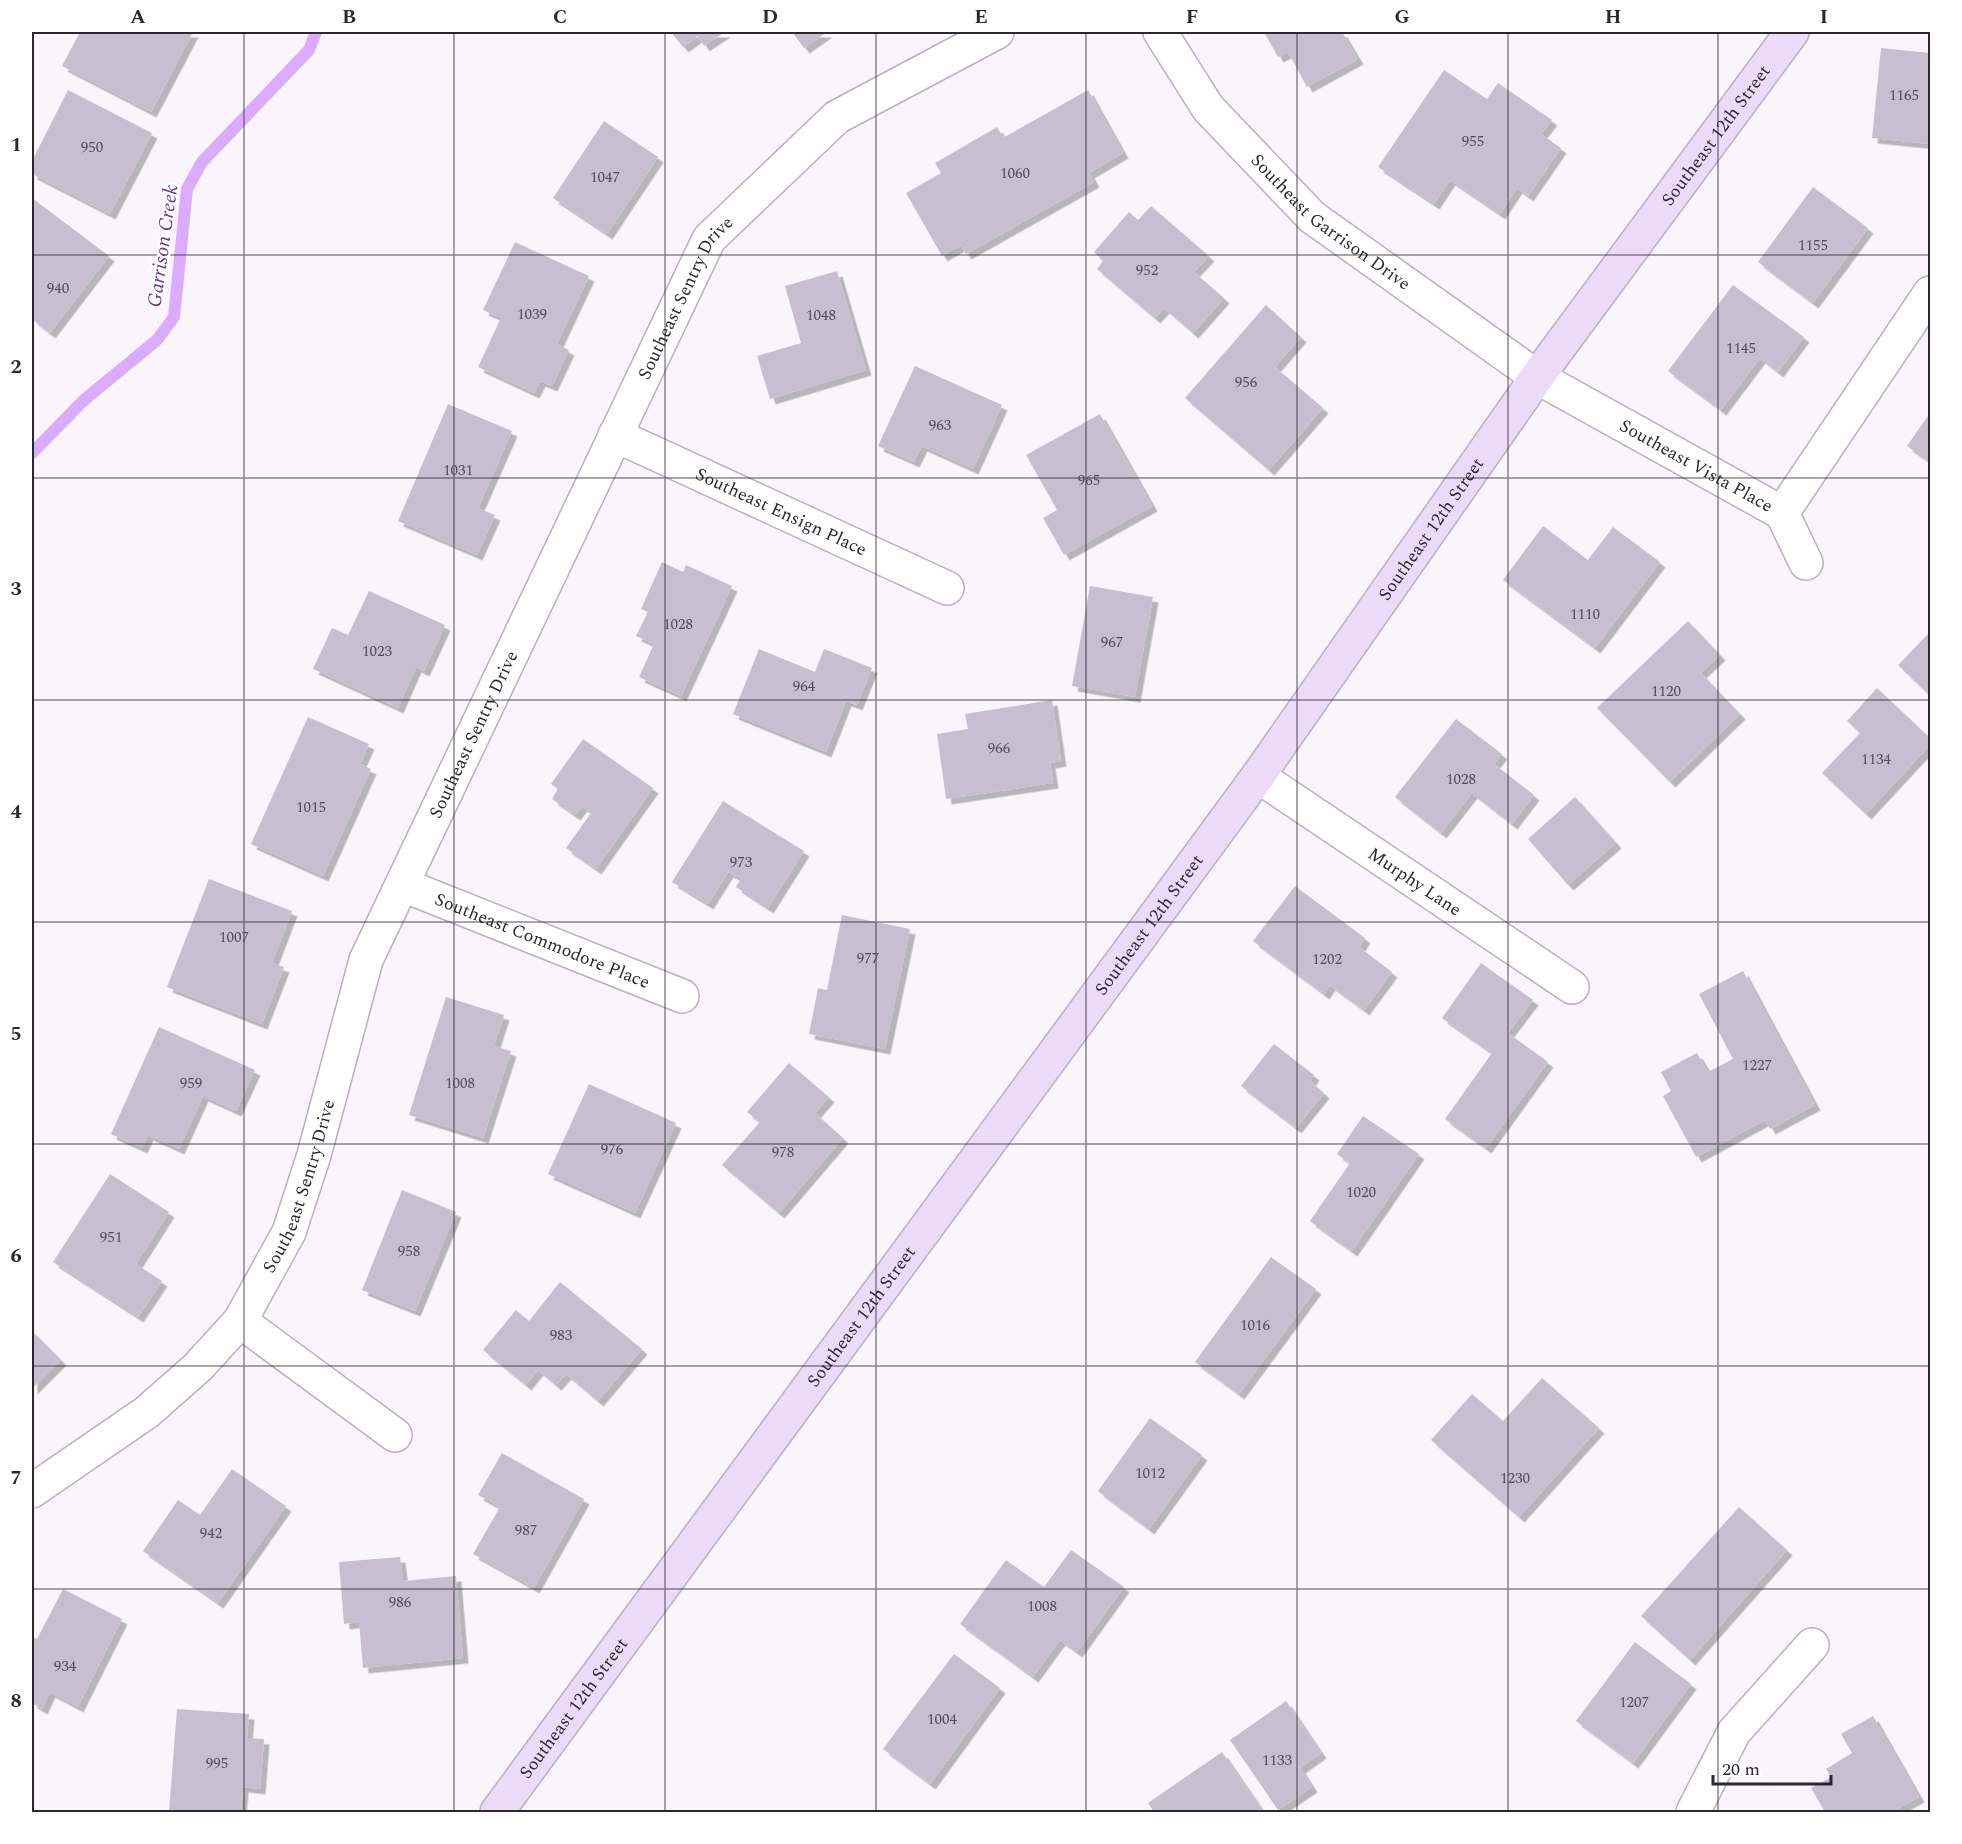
<svg xmlns="http://www.w3.org/2000/svg" width="1962" height="1844" font-family="Spectral,serif">
  <style>
    .lines { fill: none; stroke-linecap: round; stroke-linejoin: round }
    .stream { stroke: #dbacfd; stroke-width: 12 }
    .building { fill: #c8bed0; filter: url(#shadow) }
    .street-casing { stroke: #b9afc1; stroke-width: 36 }
    .secondary-casing { stroke: #b9afc1; stroke-width: 36 }
    .street { stroke: #fff; stroke-width: 33 }
    .secondary { stroke: #ecdbf8; stroke-width: 33 }
    .grid { fill: none; stroke: #2b272e; stroke-width: 1.5; stroke-opacity: 0.55 }
    .labels { text-anchor: middle; dominant-baseline: central; stroke-width: 5; stroke-linejoin: round; paint-order: stroke }
    .number-label { font-size: 15px; fill: #524d56 }
    .street-label { font-size: 18px; fill: #2b272e; stroke: #fff }
    .water-label { font-size: 20px; font-style: italic; fill: #6e3491; stroke: #fff }
    .neatline { fill: none; stroke: #2b272e; stroke-width: 2 }
    .grid-label { font-size: 20px; text-anchor: middle; font-weight: bold; fill: #2b272e }
  </style>
  <defs>
    <filter id="shadow"><feDropShadow dx="5.5" dy="5.5" stdDeviation="0" flood-color="#0004"/></filter>
  </defs>
  <rect width="100%" height="100%" fill="#faf5fd"/>
  <g class="lines">
    <polyline class="stream" points="32,453 84,400 157,340 174,317 187,189 202,162 309,50 316,32"/>
  </g>
  <g class="building">
    <polygon points="80,32 193,32 151,112 62,66"/>
    <polygon points="671,32 725,32 704,46 698,36 683,47"/>
    <polygon points="792,32 827,32 804,48"/>
    <polygon points="1264,32 1342,32 1358,59 1307,87 1288,52 1278,57"/>
    <polygon points="1881,48 1930,53 1930,144 1872,138"/>
    <polygon points="1444,70 1487,99 1498,83 1552,120 1541,134 1561,148 1528,196 1517,188 1500,214 1450,180 1434,204 1378,167"/>
    <polygon points="68,90 152,133 110,214 32,174 32,161"/>
    <polygon points="1088,90 1123,153 1089,173 1094,182 966,254 961,245 942,256 906,193 941,173 935,163 997,127 1003,138"/>
    <polygon points="604,121 658,157 607,234 553,198"/>
    <polygon points="1813,187 1868,228 1813,303 1758,262"/>
    <polygon points="32,198 109,256 50,333 32,319"/>
    <polygon points="1151,206 1209,256 1194,272 1224,298 1193,333 1164,308 1155,318 1097,269 1103,261 1094,252 1129,212 1138,220"/>
    <polygon points="515,242 589,276 557,344 569,350 552,386 540,381 534,393 478,367 501,318 483,310"/>
    <polygon points="837,271 866,370 770,399 757,356 801,343 785,286"/>
    <polygon points="1733,285 1804,337 1778,372 1760,358 1721,410 1668,371"/>
    <polygon points="1266,305 1301,337 1275,367 1323,408 1269,470 1185,398"/>
    <polygon points="915,366 1002,405 973,469 922,446 914,462 878,446"/>
    <polygon points="448,404 512,431 478,508 495,515 477,555 398,521"/>
    <polygon points="1930,413 1930,462 1907,446"/>
    <polygon points="1100,414 1152,506 1064,555 1043,518 1057,510 1026,455"/>
    <polygon points="1543,526 1588,560 1613,527 1660,562 1595,648 1503,580"/>
    <polygon points="662,562 683,572 686,565 732,586 681,696 639,677 654,644 636,636 648,612 641,609"/>
    <polygon points="1090,586 1153,597 1135,697 1072,686"/>
    <polygon points="369,591 445,625 424,671 416,667 398,708 313,669 332,628 348,635"/>
    <polygon points="1688,621 1720,655 1701,673 1740,714 1670,782 1597,708"/>
    <polygon points="1930,632 1930,696 1898,665"/>
    <polygon points="759,649 815,672 824,649 872,668 857,705 846,701 826,752 733,714"/>
    <polygon points="1877,688 1930,738 1930,745 1866,814 1822,773 1860,733 1847,721"/>
    <polygon points="1052,700 1061,761 1050,763 1053,783 946,799 937,734 968,729 965,714"/>
    <polygon points="308,717 369,744 360,764 371,769 323,876 251,844"/>
    <polygon points="1456,719 1502,754 1494,764 1534,795 1512,824 1472,793 1441,833 1395,797"/>
    <polygon points="583,739 653,788 596,869 566,848 591,813 582,806 575,815 552,799 558,789 551,784"/>
    <polygon points="1575,797 1616,843 1568,885 1528,839"/>
    <polygon points="723,801 804,851 768,908 736,887 741,879 728,872 708,904 672,882"/>
    <polygon points="209,879 292,911 272,963 284,967 262,1024 167,987"/>
    <polygon points="1295,886 1365,938 1359,947 1392,972 1364,1010 1330,985 1324,994 1253,941"/>
    <polygon points="842,915 910,929 885,1049 809,1034 818,988 827,990"/>
    <polygon points="1481,963 1533,1000 1508,1033 1548,1062 1486,1148 1445,1119 1492,1053 1442,1018"/>
    <polygon points="1743,971 1815,1105 1770,1129 1765,1120 1696,1157 1663,1096 1671,1091 1661,1072 1697,1053 1708,1072 1733,1059 1699,994"/>
    <polygon points="446,997 504,1015 494,1046 511,1051 483,1138 409,1115"/>
    <polygon points="159,1027 255,1070 236,1111 203,1096 179,1149 148,1135 142,1148 111,1134"/>
    <polygon points="1274,1044 1314,1075 1310,1081 1324,1093 1296,1128 1241,1086"/>
    <polygon points="789,1063 829,1097 815,1113 843,1138 779,1213 722,1165 760,1122 747,1112"/>
    <polygon points="589,1084 676,1123 635,1213 548,1174"/>
    <polygon points="1363,1116 1419,1154 1352,1251 1310,1221 1350,1163 1337,1154"/>
    <polygon points="110,1174 169,1212 136,1264 162,1281 138,1317 53,1262"/>
    <polygon points="402,1190 456,1212 415,1311 362,1290"/>
    <polygon points="1271,1257 1316,1289 1239,1394 1195,1362"/>
    <polygon points="560,1282 642,1349 598,1401 566,1374 556,1385 538,1370 526,1385 483,1350 516,1310 529,1321"/>
    <polygon points="32,1331 61,1360 32,1389"/>
    <polygon points="1542,1378 1599,1428 1519,1517 1431,1440 1472,1394 1503,1421"/>
    <polygon points="1150,1418 1202,1455 1149,1529 1098,1491"/>
    <polygon points="502,1453 584,1499 534,1588 473,1554 500,1507 478,1495"/>
    <polygon points="232,1469 286,1506 218,1603 143,1551 178,1500 200,1515"/>
    <polygon points="1739,1507 1787,1550 1690,1660 1641,1616"/>
    <polygon points="1071,1550 1124,1587 1077,1652 1060,1640 1033,1677 960,1624 1006,1560 1044,1587"/>
    <polygon points="400,1557 403,1581 456,1576 463,1658 363,1668 359,1622 344,1624 339,1562"/>
    <polygon points="63,1589 122,1619 78,1707 50,1692 42,1709 32,1703 32,1636 37,1639"/>
    <polygon points="1635,1642 1691,1684 1633,1763 1576,1721"/>
    <polygon points="954,1654 1000,1688 930,1784 883,1749"/>
    <polygon points="1286,1701 1321,1753 1300,1768 1312,1787 1278,1810 1230,1740"/>
    <polygon points="177,1709 249,1714 247,1738 264,1739 260,1789 243,1787 241,1812 169,1812"/>
    <polygon points="1873,1716 1919,1797 1892,1812 1825,1812 1811,1788 1831,1777 1826,1769 1852,1753 1841,1734"/>
    <polygon points="1222,1752 1263,1812 1154,1812 1148,1803"/>
  </g>
  <g class="lines">
    <g class="street-casing">
      <g id="street">
        <path id="s1" d="M1160,32L1208,108L1312,217L1537,377L1782,513L1930,293"/>
        <path id="s2" d="M615,435L947,588"/>
        <polyline points="1782,513 1806,563"/>
        <path id="s3" d="M1258,776L1572,987"/>
        <path id="s4" d="M403,885L682,996"/>
        <polyline points="240,1321 395,1435"/>
        <path id="s5" d="M32,1491L147,1412L198,1367L240,1321L289,1232L314,1155L366,960L709,239L837,117L997,32"/>
        <polyline points="1693,1812 1734,1732 1812,1645"/>
      </g>
    </g>
    <g class="secondary-casing">
      <g id="secondary">
        <path id="s6" d="M497,1812L1258,776L1537,377L1792,32"/>
      </g>
    </g>
    <use href="#street" class="street"/>
    <use href="#secondary" class="secondary"/>
  </g>
  <path class="grid" d="M244,32V1812M454,32V1812M665,32V1812M876,32V1812M1086,32V1812M1297,32V1812M1508,32V1812M1718,32V1812M32,255H1930M32,478H1930M32,700H1930M32,922H1930M32,1144H1930M32,1366H1930M32,1589H1930"/>
  <g class="labels">
    <g class="number-label">
      <text x="1904" y="95">1165</text>
      <text x="1473" y="141">955</text>
      <text x="92" y="147">950</text>
      <text x="1015" y="173">1060</text>
      <text x="605" y="177">1047</text>
      <text x="1813" y="245">1155</text>
      <text x="1147" y="270">952</text>
      <text x="58" y="288">940</text>
      <text x="532" y="314">1039</text>
      <text x="821" y="315">1048</text>
      <text x="1741" y="348">1145</text>
      <text x="1246" y="382">956</text>
      <text x="940" y="425">963</text>
      <text x="458" y="470">1031</text>
      <text x="1089" y="480">965</text>
      <text x="1585" y="614">1110</text>
      <text x="678" y="624">1028</text>
      <text x="1112" y="642">967</text>
      <text x="377" y="651">1023</text>
      <text x="804" y="686">964</text>
      <text x="1666" y="691">1120</text>
      <text x="999" y="748">966</text>
      <text x="1876" y="759">1134</text>
      <text x="1461" y="779">1028</text>
      <text x="311" y="807">1015</text>
      <text x="741" y="862">973</text>
      <text x="234" y="937">1007</text>
      <text x="868" y="958">977</text>
      <text x="1327" y="959">1202</text>
      <text x="1757" y="1065">1227</text>
      <text x="191" y="1083">959</text>
      <text x="460" y="1083">1008</text>
      <text x="612" y="1149">976</text>
      <text x="783" y="1152">978</text>
      <text x="1361" y="1192">1020</text>
      <text x="111" y="1237">951</text>
      <text x="409" y="1251">958</text>
      <text x="1255" y="1325">1016</text>
      <text x="561" y="1335">983</text>
      <text x="1150" y="1473">1012</text>
      <text x="1515" y="1478">1230</text>
      <text x="526" y="1530">987</text>
      <text x="211" y="1533">942</text>
      <text x="400" y="1602">986</text>
      <text x="1042" y="1606">1008</text>
      <text x="65" y="1666">934</text>
      <text x="1634" y="1702">1207</text>
      <text x="942" y="1719">1004</text>
      <text x="1277" y="1760">1133</text>
      <text x="217" y="1763">995</text>
    </g>
    <g class="street-label">
      <text stroke="none"><textPath href="#s6" startOffset="2073">Southeast 12th Street</textPath></text>
      <text stroke="none"><textPath href="#s1" startOffset="258">Southeast Garrison Drive</textPath></text>
      <text stroke="none"><textPath href="#s5" startOffset="1390">Southeast Sentry Drive</textPath></text>
      <text stroke="none"><textPath href="#s1" startOffset="699">Southeast Vista Place</textPath></text>
      <text stroke="none"><textPath href="#s2" startOffset="183">Southeast Ensign Place</textPath></text>
      <text stroke="none"><textPath href="#s6" startOffset="1587">Southeast 12th Street</textPath></text>
      <text stroke="none"><textPath href="#s5" startOffset="904">Southeast Sentry Drive</textPath></text>
      <text stroke="none"><textPath href="#s3" startOffset="189">Murphy Lane</textPath></text>
      <text stroke="none"><textPath href="#s6" startOffset="1101">Southeast 12th Street</textPath></text>
      <text stroke="none"><textPath href="#s4" startOffset="150">Southeast Commodore Place</textPath></text>
      <text stroke="none"><textPath href="#s5" startOffset="418">Southeast Sentry Drive</textPath></text>
      <text stroke="none"><textPath href="#s6" startOffset="615">Southeast 12th Street</textPath></text>
      <text stroke="none"><textPath href="#s6" startOffset="129">Southeast 12th Street</textPath></text>
    </g>
    <g class="water-label">
      <text transform="translate(163 246) rotate(-82)">Garrison Creek</text>
    </g>
  </g>
  <rect width="1962" height="1844" fill="none" stroke="#ffffff" stroke-width="66"/>
  <path d="M1713 1775v9h118v-9" fill="none" stroke="#2b272e" stroke-width="3"/>
  <text x="1722" y="1775" font-size="18" fill="#2b272e" stroke="#ffffff" stroke-width="4.5" paint-order="stroke">20 m</text>
  <rect x="33" y="33" width="1896" height="1778" class="neatline"/>
  <g class="grid-label">
    <text x="138" y="23">A</text>
    <text x="349" y="23">B</text>
    <text x="560" y="23">C</text>
    <text x="770" y="23">D</text>
    <text x="981" y="23">E</text>
    <text x="1192" y="23">F</text>
    <text x="1402" y="23">G</text>
    <text x="1613" y="23">H</text>
    <text x="1824" y="23">I</text>
    <text x="16" y="151">1</text>
    <text x="16" y="373">2</text>
    <text x="16" y="595">3</text>
    <text x="16" y="818">4</text>
    <text x="16" y="1040">5</text>
    <text x="16" y="1262">6</text>
    <text x="16" y="1484">7</text>
    <text x="16" y="1707">8</text>
  </g>
</svg>
